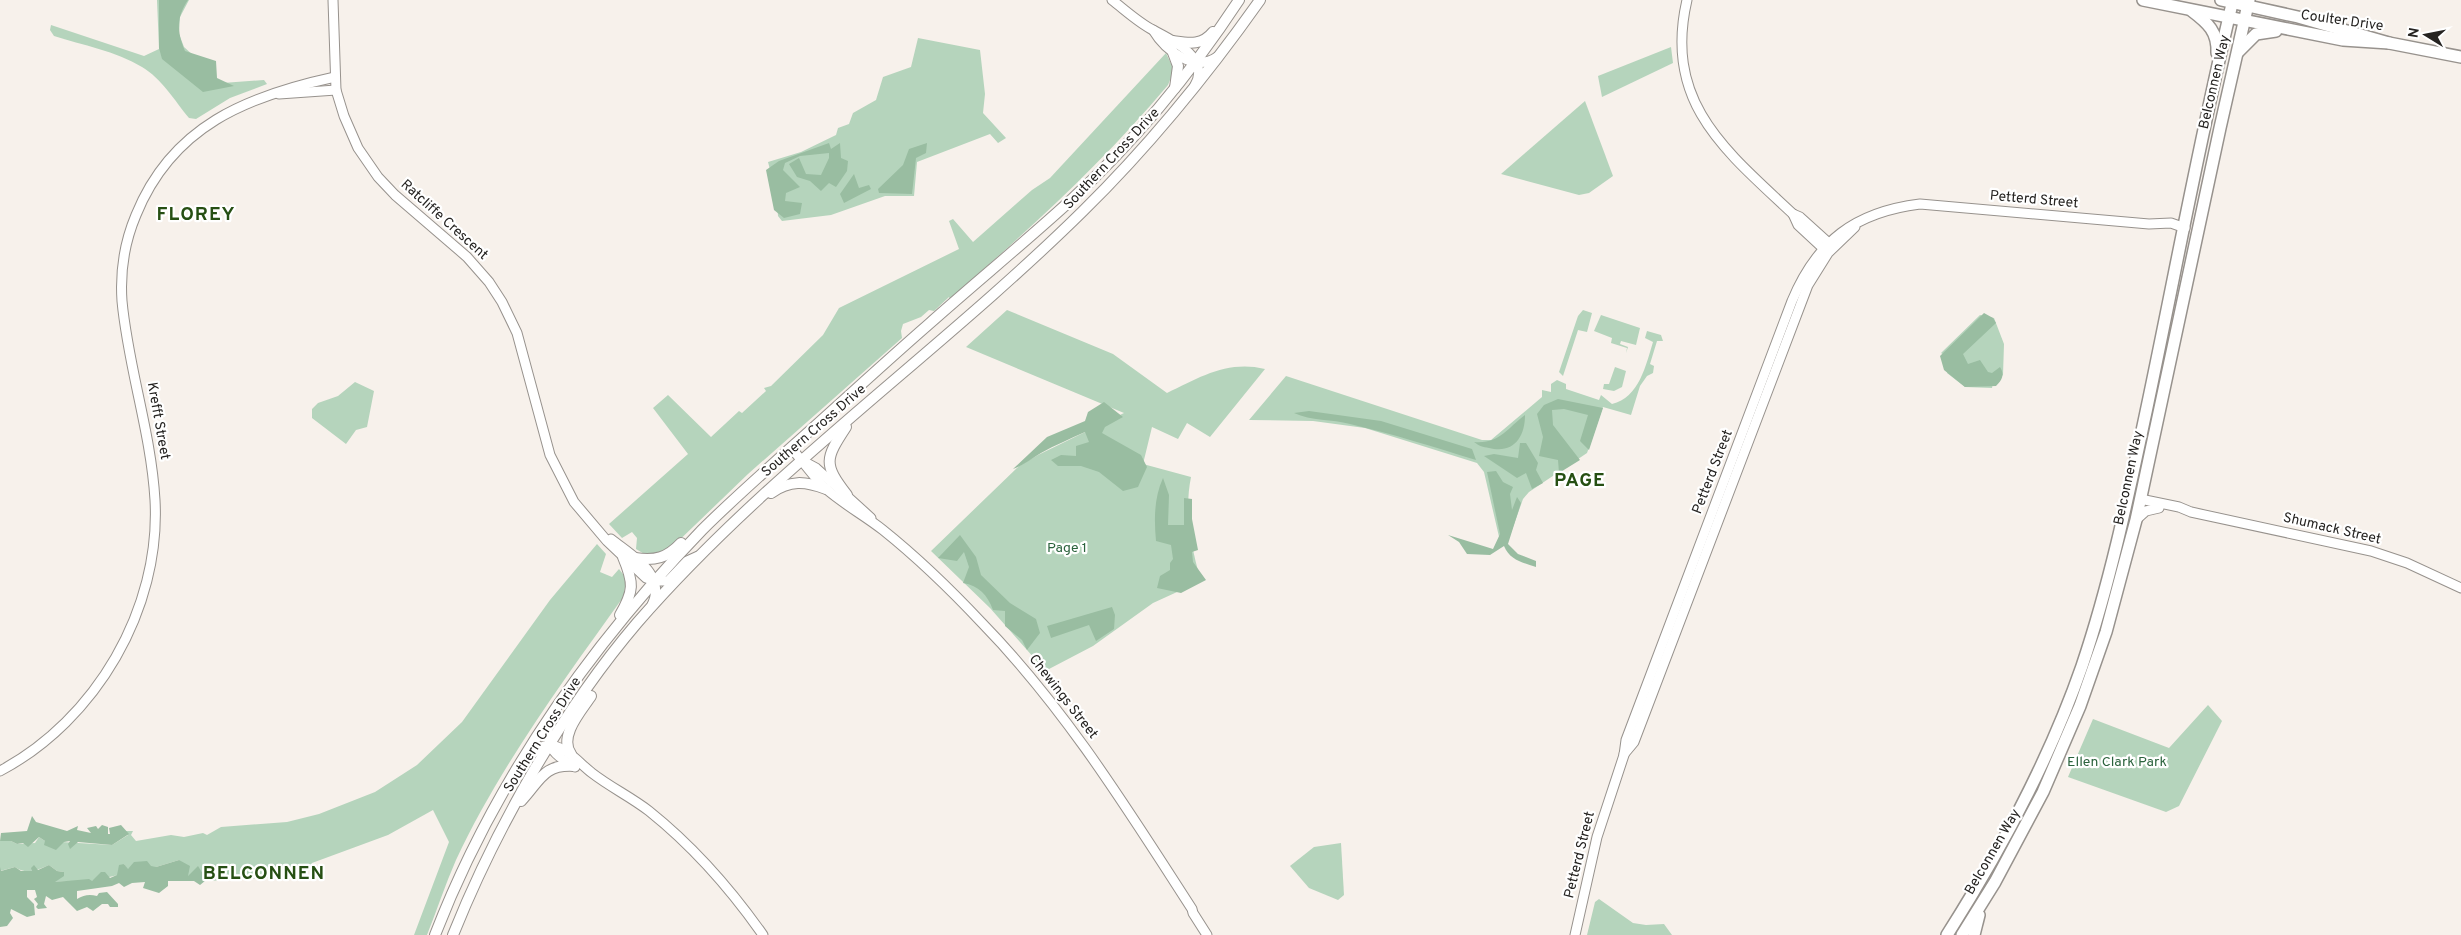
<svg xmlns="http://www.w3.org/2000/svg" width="2461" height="935" font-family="Overpass,sans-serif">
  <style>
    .green { fill: #b5d4bc }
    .forest { fill: #99bda1 }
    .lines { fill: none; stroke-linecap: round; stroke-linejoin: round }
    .tertiary-casing { stroke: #97928d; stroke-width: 11 }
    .secondary-casing { stroke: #97928d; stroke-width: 12 }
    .primary-casing { stroke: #97928d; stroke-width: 14 }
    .tertiary { stroke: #fff; stroke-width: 9 }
    .secondary { stroke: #fff; stroke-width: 10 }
    .primary { stroke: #fff; stroke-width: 11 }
    .labels { text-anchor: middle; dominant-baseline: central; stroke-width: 4.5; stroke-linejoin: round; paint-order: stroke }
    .street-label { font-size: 14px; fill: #252321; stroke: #fff }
    .park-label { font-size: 14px; fill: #2b633d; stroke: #fff }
    .district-label { font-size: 19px; font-weight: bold; letter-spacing: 1px; fill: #264f13; stroke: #fff }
  </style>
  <rect width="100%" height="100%" fill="#f7f1eb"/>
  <g class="green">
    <path d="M157,0H189L180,17L179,34L184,47L194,56L209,84L264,80L267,84L230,98L196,119L189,118C175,101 161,78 142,67C116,51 82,45 54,36L50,30L51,25L144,56L159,49Z"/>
    <polygon points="918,38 980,50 985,94 983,113 1006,138 998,143 990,134 917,162 914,196 885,196 831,215 782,221 778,216 776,192 768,162 801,152 836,135 838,128 849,124 853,113 876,100 883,77 911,67"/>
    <polygon points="1671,47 1673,63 1602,97 1598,76"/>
    <path d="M1166,53L1174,70L1168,85C1102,164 1027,231 950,299L949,297L934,311L929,310L921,317L903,324L901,331L902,338L748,474L667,552L646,555L636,549L637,538L632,532L622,538L609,524L688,454L653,408L668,395L711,437L739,411L742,413L766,391L764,388L771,386L823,335L839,308L959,249L949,221L953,219L973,242L1032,190L1050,178Z"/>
    <polygon points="1585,101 1613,176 1589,193 1579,195 1501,174"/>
    <path d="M1007,310L1113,354L1167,393C1200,377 1228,360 1265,369L1210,437L1187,423L1178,439L1152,427L1143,464L1191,477C1184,512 1191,545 1200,578L1199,582L1153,603L1093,646L1049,669L1042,667L990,608L931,551L1019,466L1038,455L1124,413L966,347Z"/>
    <polygon points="1583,310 1592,313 1587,332 1578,330 1563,376 1559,372 1578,316"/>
    <polygon points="1601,315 1640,328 1636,345 1621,341 1620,344 1628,347 1626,353 1627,348 1611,343 1612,338 1594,331"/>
    <polygon points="1980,315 1994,318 2004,344 2003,375 1993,383 1992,388 1965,387 1947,373 1949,367 1946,356 1941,353"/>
    <path d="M1647,331L1661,335L1663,341H1657L1650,364L1654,366L1653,373L1647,376L1640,386L1631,415L1603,407L1587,453L1529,492L1523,499L1507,544L1500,541L1484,472L1477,463L1365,428L1313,421L1249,420L1286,376L1482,440H1491L1542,397V390L1551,392V384L1557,380L1566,384V389L1599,400L1601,395L1612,404C1639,398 1646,365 1653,342L1645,338Z"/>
    <polygon points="1615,367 1626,371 1622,387 1614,391 1603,389 1604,384 1609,384"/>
    <polygon points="355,382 374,391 367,427 356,430 346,444 312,418 312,409 318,403 338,396"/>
    <path d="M597,544L606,554L600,572L612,577L619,569L626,578L624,596C564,680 500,766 456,860C445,885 437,910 427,935H414L449,842L433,810L388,835L312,863L304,876L207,881L210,876L203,874L187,877L179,860L156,867L127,869L124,864L118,870V875L92,881L53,882L64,872L57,871L49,865C38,870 26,875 15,867L0,871V841H11L17,844L35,843L39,837L45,841L112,845L128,835L125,831H133L131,835L136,841L171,835L184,837L203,833L207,835L221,827L287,822L319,814L375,792L417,765L462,722L550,600Z"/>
    <polygon points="2208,705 2222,721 2179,806 2166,812 2068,777 2093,719 2169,748"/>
    <polygon points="1341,843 1344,895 1338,900 1309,888 1290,866 1314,847"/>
    <polygon points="1599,899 1633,923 1646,925 1664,924 1672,935 1587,935 1595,902"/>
  </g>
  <g class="forest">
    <path d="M159,0H188C176,18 177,31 185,51L216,61L217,78L234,86L203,92L162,59L159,48Z"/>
    <polygon points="829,143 831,149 840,143 841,158 848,161 847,171 836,187 829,183 821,191 810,181 797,177 789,164 799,158 806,174 821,175 829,158 829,153 800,156 785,163 783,170 800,187 786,193 785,201 802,203 800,214 784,218 774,210 766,170 779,161"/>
    <polygon points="927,143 926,153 916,158 912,194 879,193 878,189 903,165 909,149"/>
    <polygon points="854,174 859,188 869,185 871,189 844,203 840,194"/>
    <path d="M1984,313L1993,318L1996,323L1963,354L1968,364L1980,360L1988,372L1992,373L2000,367C2005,375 2002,380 1996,386L1965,387L1944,370L1940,356Z"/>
    <polygon points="1558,399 1603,408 1589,450 1580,441 1588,415 1564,409 1552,410 1553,425 1580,460 1559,473 1558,460 1539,456 1543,437 1537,414 1544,405"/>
    <path d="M1104,402L1123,417L1105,427L1102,433L1141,455L1147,467L1138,487L1123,491L1099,472L1081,466H1058L1051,460L1061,455L1076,456V446L1089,442L1085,432C1070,439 1055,445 1041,453C1031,459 1024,465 1013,469L1047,437L1085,421L1088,412Z"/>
    <path d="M1309,411L1381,421L1472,449L1476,460C1434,447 1393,434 1350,424C1332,419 1311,421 1294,413Z"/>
    <path d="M1525,415C1525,438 1513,454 1489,448C1483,447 1479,446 1474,442C1500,444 1506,429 1525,415Z"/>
    <polygon points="1520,443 1526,443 1538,463 1536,470 1543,483 1532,489 1526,473 1517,478 1484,456 1494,454 1518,458"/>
    <path d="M1496,471L1503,482L1513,487L1510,494L1512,510L1517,497L1521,503L1508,544L1518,554L1536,561V567C1521,562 1510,560 1504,546L1490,555L1467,554L1459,542L1448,535L1493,549L1500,534L1487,472Z"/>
    <path d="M1163,478L1169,495L1168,525H1184V498L1192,499V519L1198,550L1192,552L1193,562L1206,580L1181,593L1157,588L1160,576L1170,570V563L1173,559L1171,545L1156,541C1154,519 1154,498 1163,478Z"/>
    <path d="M960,535L976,557L981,575L1010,603L1036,619L1040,633L1027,650L1022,640L1005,626V611L993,610C987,594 979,586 963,583L969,567L964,552L957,561L938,558Z"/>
    <polygon points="1112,607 1115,615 1114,629 1096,641 1089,625 1051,638 1047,626"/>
    <polygon points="32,816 36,822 67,831 78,826 77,830 91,833 87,828 96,826 98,829 102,825 108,827 108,834 110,834 109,828 121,825 129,834 112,845 78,842 70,849 68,844 70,841 64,842 56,850 44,845 45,841 39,837 28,847 23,843 17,844 11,841 0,841 1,833 27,831"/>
    <path d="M179,860L190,866L188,876L198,866L203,874L211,876L200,885L194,881H168V886L159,893L143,888L145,882L132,883L124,887L119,883L112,886L77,891V899C84,895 89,894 97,896L99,893L107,892L118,904V907H110L108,904H102L93,911L87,907L77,911L63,897L52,900L46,896L44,904L47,908L38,909L36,907L38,904L34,899L37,897L35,890H27V897L34,904L35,915L27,917L11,909L10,913L13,918L7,926L0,927V867L1,871L15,867L21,871H32L31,868L34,865L38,870L49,865L57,871L64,872V876L55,882L89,879L92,881L101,872H105L110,878L117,875L119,865L124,864L128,869L134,862L147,861L151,866L156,867Z"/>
  </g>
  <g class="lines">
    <g class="tertiary-casing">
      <g id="tertiary">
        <polyline points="333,0 336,90 344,116 358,148 378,177 395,195 467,257 489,282 502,302 517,333 550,455 574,502 607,541 646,578 655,581 668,581 687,561 698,556"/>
        <path d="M1112,0C1125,10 1139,23 1153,30C1172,40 1211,58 1195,85"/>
        <path d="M1687,0C1663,103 1726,151 1793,214L1800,217L1831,245"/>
        <path d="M1153,30C1165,50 1194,73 1217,57"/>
        <polyline points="279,94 336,90"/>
        <polyline points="1793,214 1798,225 1826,251"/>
        <path d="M791,448C803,461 812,475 825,488C843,504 864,515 883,530C918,558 951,590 982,623C1065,708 1128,810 1192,909L1193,913L1207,935"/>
        <polyline points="803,461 816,468 871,518"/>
        <polyline points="2140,501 2145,500 2179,507 2191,512 2371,551 2407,563 2461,588"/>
        <polyline points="2136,520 2146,511 2159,508"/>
        <path d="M611,539C632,556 667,574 652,605"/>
        <path d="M549,718C546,746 550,753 575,767"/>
        <polyline points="1624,754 1634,742 1808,285 1828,253 1855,227"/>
        <path d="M523,762C530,756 540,744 551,745C569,749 579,763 592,773C610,787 631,797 649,811C694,847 730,888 763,935"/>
        <path d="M0,771C96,720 161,609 155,500C151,432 128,367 122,301C120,272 125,241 136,215C172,126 247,96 335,77"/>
        <path d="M1575,935L1597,837L1624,755L1626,740L1792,301C1817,241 1855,212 1920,204L2149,224L2171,223L2185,228"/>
      </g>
    </g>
    <g class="secondary-casing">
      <g id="secondary">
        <path d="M1173,41C1188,43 1202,46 1213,32"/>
        <polyline points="1172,50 1178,66 1175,88"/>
        <path d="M846,427C825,459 823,464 847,495"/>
        <path d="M771,493C790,480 805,481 826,489"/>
        <path d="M635,558C655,561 667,558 681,543"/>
        <path d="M620,615C634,591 634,583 623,557"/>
        <path d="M571,754C558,736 582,710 591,696"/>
        <path d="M521,801C540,781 543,764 574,766"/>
        <path d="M435,935C494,783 589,647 702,530C731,501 763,473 794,445C839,405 883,364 929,324C975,283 1024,243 1070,201C1135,141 1191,73 1239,0"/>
        <path d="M453,935C496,828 562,711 637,623C770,470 939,353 1083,211C1149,146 1207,75 1260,0"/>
      </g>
    </g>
    <g class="primary-casing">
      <g id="primary">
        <polyline points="2143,0 2343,40 2389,43"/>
        <polyline points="2221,0 2298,17 2389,43 2461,57"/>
        <path d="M2192,11C2208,23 2218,32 2217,53"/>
        <polyline points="2238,52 2256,34 2276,31"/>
        <path d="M1947,935C2001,850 2049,761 2082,666C2110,583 2128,497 2146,412C2175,275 2200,136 2233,0"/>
        <polyline points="1962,935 1995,882 2043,792 2080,706 2106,632 2136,520 2220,128 2249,0"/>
        <polyline points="1974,935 1979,915"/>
      </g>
    </g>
    <use href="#tertiary" class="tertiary"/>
    <use href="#secondary" class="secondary"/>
    <use href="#primary" class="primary"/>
  </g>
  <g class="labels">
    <g class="street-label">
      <text transform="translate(2342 21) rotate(8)">Coulter Drive</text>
      <text transform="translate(2215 82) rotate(-77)">Belconnen Way</text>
      <text transform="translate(1112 159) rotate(-47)">Southern Cross Drive</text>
      <text transform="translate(2034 200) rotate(5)">Petterd Street</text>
      <text transform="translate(444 220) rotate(42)">Ratcliffe Crescent</text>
      <text transform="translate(158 421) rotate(80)">Krefft Street</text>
      <text transform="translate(814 431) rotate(-41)">Southern Cross Drive</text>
      <text transform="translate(1713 472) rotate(-69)">Petterd Street</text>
      <text transform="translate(2129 478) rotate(-78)">Belconnen Way</text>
      <text transform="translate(2332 529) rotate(13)">Shumack Street</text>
      <text transform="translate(1063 697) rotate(52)">Chewings Street</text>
      <text transform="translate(543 735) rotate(-58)">Southern Cross Drive</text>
      <text transform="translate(1993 852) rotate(-60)">Belconnen Way</text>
      <text transform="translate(1580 855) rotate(-76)">Petterd Street</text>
    </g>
    <g class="park-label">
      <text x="1067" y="548">Page 1</text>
      <text x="2117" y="762">Ellen Clark Park</text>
    </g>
    <g class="district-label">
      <text x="196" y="215">FLOREY</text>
      <text x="1580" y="481">PAGE</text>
      <text x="264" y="874">BELCONNEN</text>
    </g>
  </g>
  <g transform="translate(2426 35) rotate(280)" stroke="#ffffff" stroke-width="4" paint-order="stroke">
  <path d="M0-4L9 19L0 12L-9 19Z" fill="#252321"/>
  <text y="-8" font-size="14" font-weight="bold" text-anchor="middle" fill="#252321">N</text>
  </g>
</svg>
